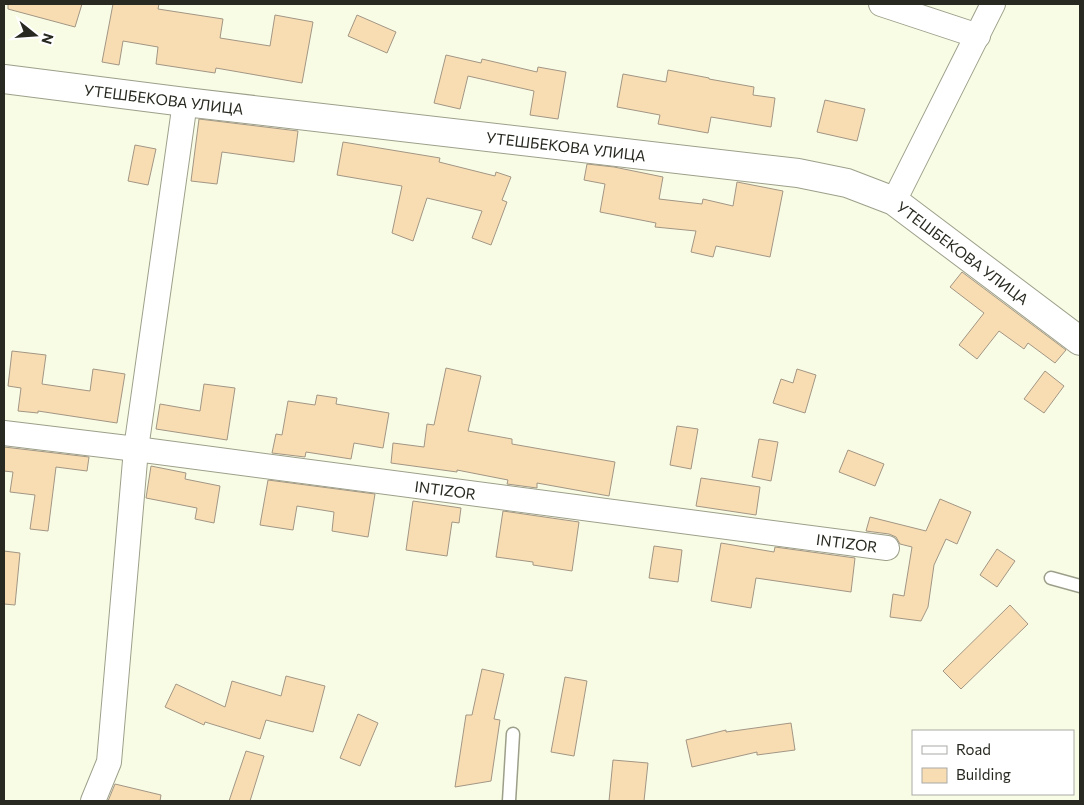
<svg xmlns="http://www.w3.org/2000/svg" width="1084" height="805" font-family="Commissioner,sans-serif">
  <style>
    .building { fill: #f8ddb3; stroke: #a29684 }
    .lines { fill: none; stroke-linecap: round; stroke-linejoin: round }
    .service-casing { stroke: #9d9f8a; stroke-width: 15 }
    .minor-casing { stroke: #9d9f8a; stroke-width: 26 }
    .secondary-casing { stroke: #9d9f8a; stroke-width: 30 }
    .service { stroke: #fff; stroke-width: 12 }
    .minor { stroke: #fff; stroke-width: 24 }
    .secondary { stroke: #fff; stroke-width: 28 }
    .labels { text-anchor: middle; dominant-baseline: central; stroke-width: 5; stroke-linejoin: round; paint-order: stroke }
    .street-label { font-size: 15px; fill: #282920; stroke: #fff }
  </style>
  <rect width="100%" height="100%" fill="#f9fce5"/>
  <g class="building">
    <polygon points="8,4 82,4 75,27 8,9"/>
    <polygon points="113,4 159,4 158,9 223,19 220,38 270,46 275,15 313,22 302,83 216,68 215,73 156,64 158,47 123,41 119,65 102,62"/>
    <polygon points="357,15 396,32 387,53 348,36"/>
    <polygon points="446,55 481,63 482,59 537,72 538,67 566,72 558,119 530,115 534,91 468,76 460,109 434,103"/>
    <polygon points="668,70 709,78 709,79 754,87 753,95 775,98 771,127 711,117 708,133 658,124 660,115 617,107 623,74 666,82"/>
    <polygon points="825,100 865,109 857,141 817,132"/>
    <polygon points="199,119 298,131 294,162 222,152 217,184 191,181"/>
    <polygon points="343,142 440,158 439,162 495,176 496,172 511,177 502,200 507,202 491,245 472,238 482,211 427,198 413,241 392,233 402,186 337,175"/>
    <polygon points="135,145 156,149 148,185 128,181"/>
    <polygon points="587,164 614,167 663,177 659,199 702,204 703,199 733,206 737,182 783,191 770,257 716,246 713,257 691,252 696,231 655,227 656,223 600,212 605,184 584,180"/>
    <polygon points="962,272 1066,350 1055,363 1028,343 1024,349 999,331 977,359 959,345 984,313 950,287"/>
    <polygon points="12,351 46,355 42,384 90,391 93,369 125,374 117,423 38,411 38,413 18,411 21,388 8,386"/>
    <polygon points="446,368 481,376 468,431 512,439 512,444 615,462 609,496 537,483 537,488 507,484 508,480 457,470 457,472 391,463 393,443 424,447 427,424 434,425"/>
    <polygon points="797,369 816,375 805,413 773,403 781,379 793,383"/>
    <polygon points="1045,371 1064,386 1044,413 1024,399"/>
    <polygon points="204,384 235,388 227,440 156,429 160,404 200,411"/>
    <polygon points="317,395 337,398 336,404 389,413 383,448 354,443 351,459 306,452 305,457 272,453 276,434 282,435 288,401 315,405"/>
    <polygon points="677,426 698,429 691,469 670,465"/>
    <polygon points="759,439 778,442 771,481 752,477"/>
    <polygon points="4,447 89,457 87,471 56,467 48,531 30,529 35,495 10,492 13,472 4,471"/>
    <polygon points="848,450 884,464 875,486 839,472"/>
    <polygon points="151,466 186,473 185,479 220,486 214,523 195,519 197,508 146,498"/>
    <polygon points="701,478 760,487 756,515 696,506"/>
    <polygon points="268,480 375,494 368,537 332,531 334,512 297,506 293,530 260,525"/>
    <polygon points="940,499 971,512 957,544 946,539 934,565 928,607 921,621 890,617 893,594 904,596 912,547 900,544 896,537 889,534 866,531 870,517 926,531"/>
    <polygon points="413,501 461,508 459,523 452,522 447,556 406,550"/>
    <polygon points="503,511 579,522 572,571 533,565 533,562 496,557"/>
    <polygon points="721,543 774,552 775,547 855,558 851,592 756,578 751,608 711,601"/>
    <polygon points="654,546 682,550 678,582 649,578"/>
    <polygon points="997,549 1015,561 997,587 980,575"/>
    <polygon points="4,551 20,553 15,605 4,604"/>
    <polygon points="1010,605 1028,624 961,689 943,671"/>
    <polygon points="482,669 504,674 494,719 500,720 491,781 455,787 466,715 472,715"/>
    <polygon points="286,676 325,686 313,732 266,720 260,739 205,722 204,725 165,707 176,684 225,707 232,681 281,696"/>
    <polygon points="565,677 587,681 574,756 551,752"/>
    <polygon points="358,714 378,723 360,766 340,758"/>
    <polygon points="791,723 795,750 757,755 757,752 692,767 686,740 726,730 726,732"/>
    <polygon points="246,751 264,756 250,801 229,801"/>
    <polygon points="613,760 648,763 644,801 609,801"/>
    <polygon points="115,784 161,795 160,801 108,801"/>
  </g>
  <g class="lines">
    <g class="service-casing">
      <g id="service">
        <polyline points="1051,578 1080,586"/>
        <polyline points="509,801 513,734"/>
      </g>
    </g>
    <g class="minor-casing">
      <g id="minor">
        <polyline points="881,4 978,36"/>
        <polyline points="894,201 993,4"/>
        <path id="s1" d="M4,433L136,449L887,548"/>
        <polyline points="93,801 109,762 136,449 185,102"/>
      </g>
    </g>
    <g class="secondary-casing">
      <g id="secondary">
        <path id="s2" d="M4,79L185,102L798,173L847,183L894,201L1080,341"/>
      </g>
    </g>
    <use href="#service" class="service"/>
    <use href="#minor" class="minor"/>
    <use href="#secondary" class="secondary"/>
  </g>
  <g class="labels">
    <g class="street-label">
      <text stroke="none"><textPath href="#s2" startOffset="161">УТЕШБЕКОВА УЛИЦА</textPath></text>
      <text stroke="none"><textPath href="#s2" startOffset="566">УТЕШБЕКОВА УЛИЦА</textPath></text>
      <text stroke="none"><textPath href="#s2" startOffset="986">УТЕШБЕКОВА УЛИЦА</textPath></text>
      <text stroke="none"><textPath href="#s1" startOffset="445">INTIZOR</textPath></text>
      <text stroke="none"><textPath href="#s1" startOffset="850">INTIZOR</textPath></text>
    </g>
  </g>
  <rect width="1084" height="805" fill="none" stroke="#282920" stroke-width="10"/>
  <rect x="912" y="730" width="162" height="65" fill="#ffffff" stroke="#a9a9a6"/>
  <rect x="922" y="746" width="25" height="8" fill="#ffffff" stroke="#a9a9a6"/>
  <text x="956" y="755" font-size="15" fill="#282920">Road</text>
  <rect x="922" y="768" width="25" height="15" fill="#f8ddb3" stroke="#a9a9a6"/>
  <text x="956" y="780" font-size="15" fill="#282920">Building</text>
  <g transform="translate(35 35) rotate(107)" stroke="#ffffff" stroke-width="4" paint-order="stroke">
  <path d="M0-4L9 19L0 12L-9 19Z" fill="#282920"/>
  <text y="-8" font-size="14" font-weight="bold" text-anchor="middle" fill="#282920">N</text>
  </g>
</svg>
